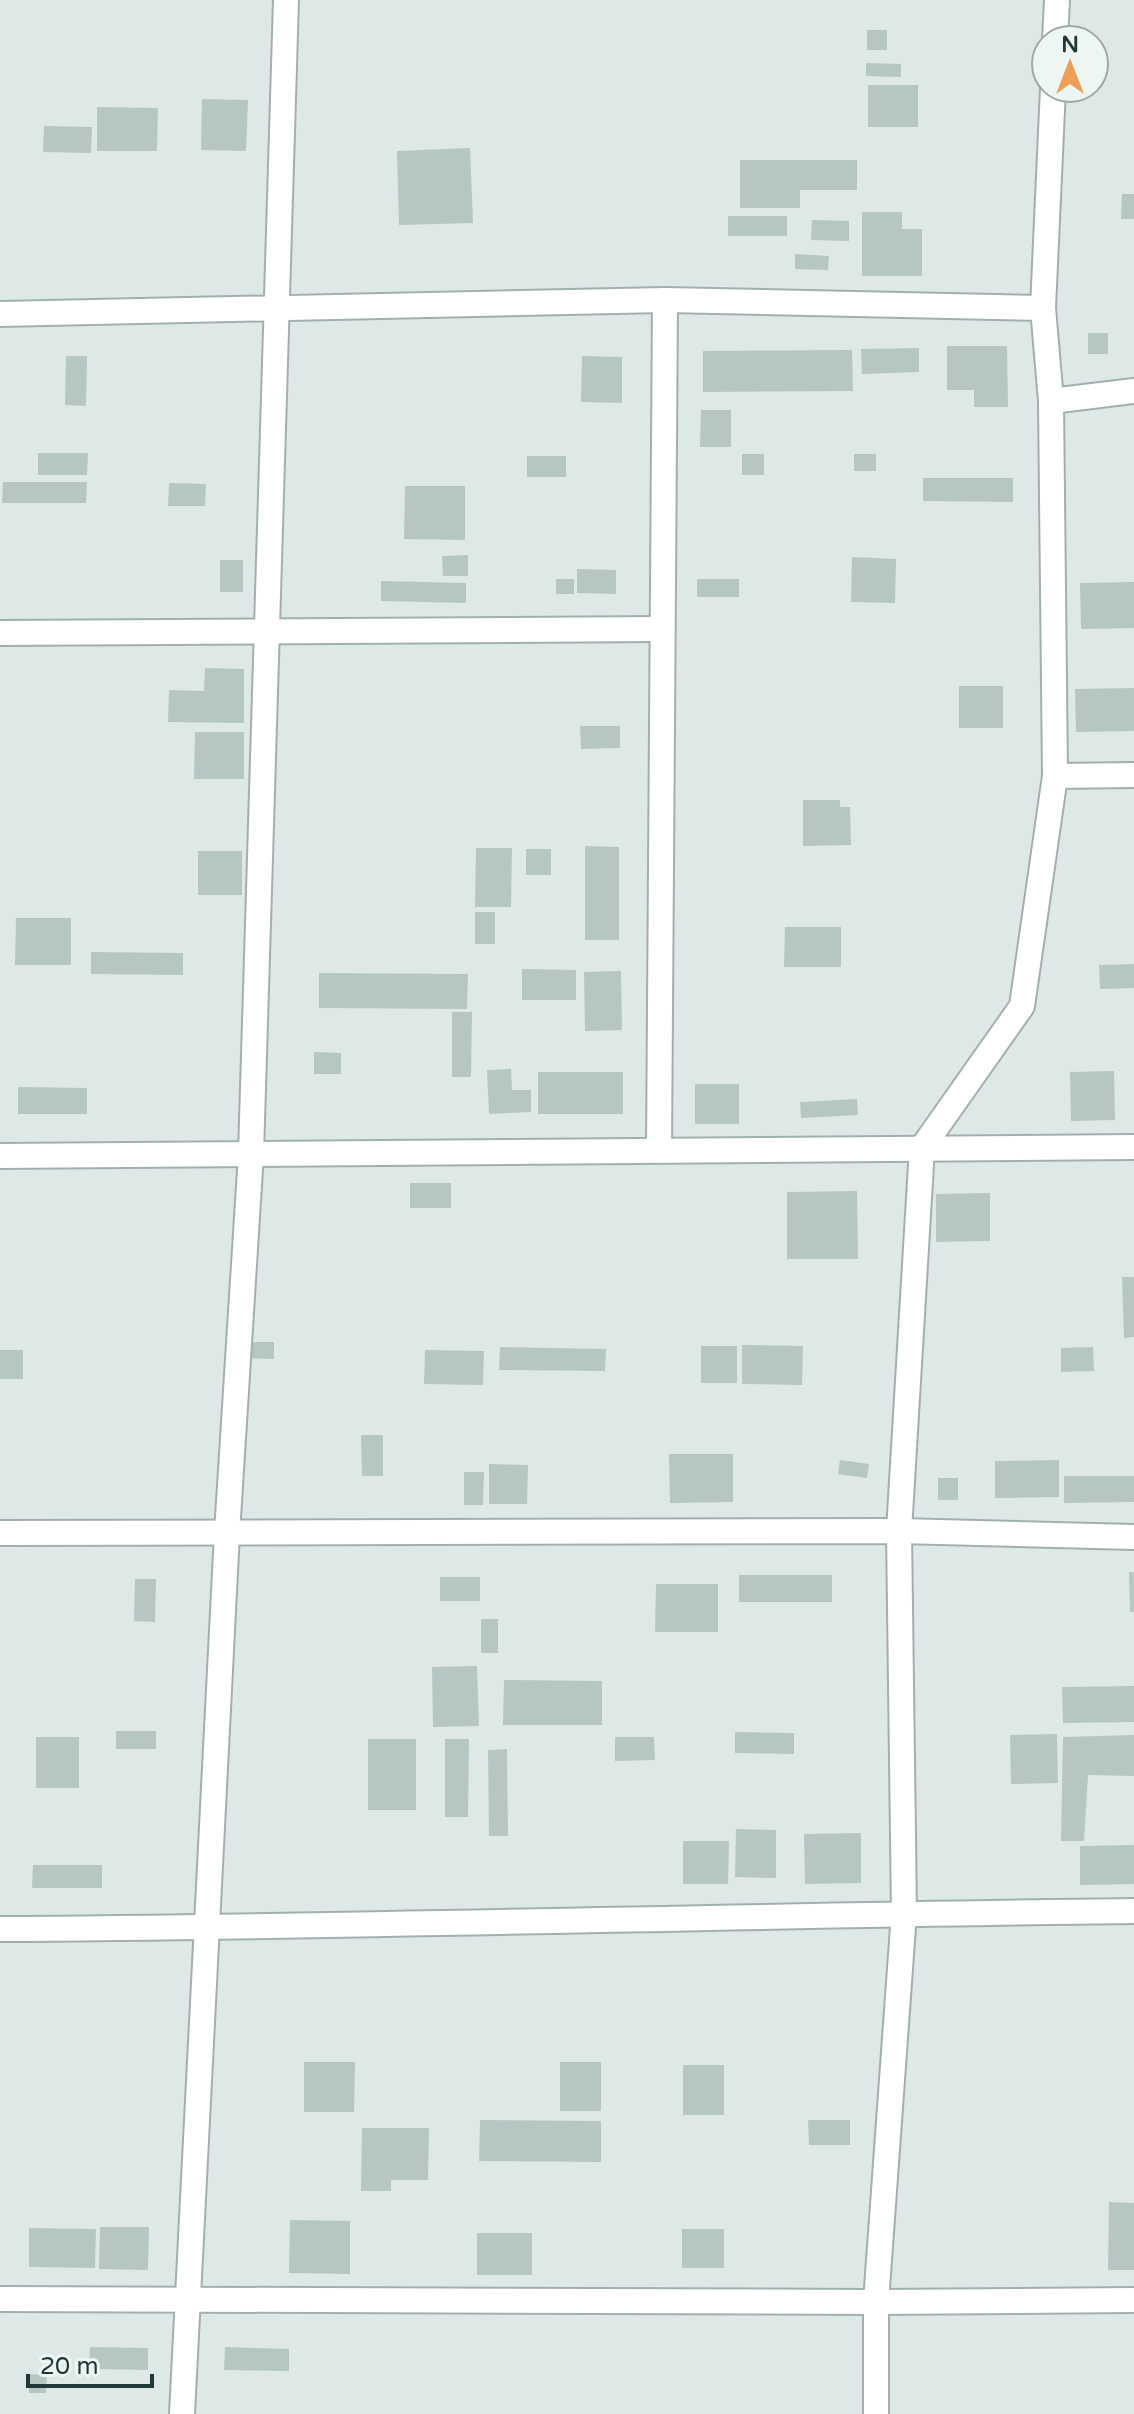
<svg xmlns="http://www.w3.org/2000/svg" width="1134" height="2414" font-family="'Varela Round',sans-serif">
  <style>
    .building { fill: #b6c6c3 }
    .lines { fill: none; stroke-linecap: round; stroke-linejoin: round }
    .minor-casing { stroke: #a1b0af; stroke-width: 28 }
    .minor { stroke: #fff; stroke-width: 24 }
  </style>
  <rect width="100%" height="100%" fill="#dee9e7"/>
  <g class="building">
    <rect x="867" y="30" width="20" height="20"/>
    <polygon points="866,63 901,64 901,77 866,76"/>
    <rect x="868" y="85" width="50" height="42"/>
    <polygon points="202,99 248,100 246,151 201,150"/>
    <polygon points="97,107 158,108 157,151 97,151"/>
    <polygon points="44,126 92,127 91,153 43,152"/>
    <polygon points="470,148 473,223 399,225 397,151"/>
    <polygon points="740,160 857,160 857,190 800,190 800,208 740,208"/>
    <polygon points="1122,194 1134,194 1134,219 1121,219"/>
    <polygon points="862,212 902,212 902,229 922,229 922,276 862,276"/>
    <rect x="728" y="216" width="59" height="20"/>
    <polygon points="812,220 849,221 849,241 811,240"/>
    <polygon points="795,254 829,256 828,270 795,269"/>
    <rect x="1088" y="333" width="20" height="21"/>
    <polygon points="947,346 1007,346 1008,407 974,407 974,390 947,390"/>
    <polygon points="919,348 919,372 862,374 861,349"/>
    <polygon points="852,350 853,391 703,392 703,351"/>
    <polygon points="66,356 87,356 86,406 65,405"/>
    <polygon points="582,356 622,357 622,403 581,402"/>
    <polygon points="701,410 731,410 731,447 700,447"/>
    <polygon points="38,453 88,453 87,475 38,475"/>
    <rect x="742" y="454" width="22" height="21"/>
    <rect x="854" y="454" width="22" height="17"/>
    <rect x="527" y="456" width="39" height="21"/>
    <polygon points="923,478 1013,478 1013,502 923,501"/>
    <polygon points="3,482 87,482 86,503 2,503"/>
    <polygon points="169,483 206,484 205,506 168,506"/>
    <polygon points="405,486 465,486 465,540 404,539"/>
    <polygon points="468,555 468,576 443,576 442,556"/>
    <polygon points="852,557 896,559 895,603 851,602"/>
    <rect x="220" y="560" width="23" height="32"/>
    <polygon points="577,569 616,570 616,594 577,593"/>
    <rect x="556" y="579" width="18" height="15"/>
    <rect x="697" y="579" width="42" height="18"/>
    <polygon points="381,581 466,583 466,603 381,601"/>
    <polygon points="1134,582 1134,628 1081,629 1080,583"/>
    <polygon points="205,668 244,669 244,723 168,722 169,690 204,691"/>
    <rect x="959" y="686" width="44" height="42"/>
    <polygon points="1134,688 1134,731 1076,732 1075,689"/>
    <polygon points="580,726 620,726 620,748 581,749"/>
    <polygon points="195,732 244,732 244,779 194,779"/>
    <polygon points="803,800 840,800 840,807 850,807 851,845 803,846"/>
    <polygon points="585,846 619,847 619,940 585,940"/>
    <polygon points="476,848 512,848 511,907 475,907"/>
    <rect x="526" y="849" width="25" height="26"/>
    <rect x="198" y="851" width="44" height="44"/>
    <rect x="475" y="912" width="20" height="32"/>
    <polygon points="16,918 71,918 71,965 15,965"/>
    <polygon points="785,927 841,927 841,967 784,967"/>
    <polygon points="91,952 183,953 183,975 91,974"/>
    <polygon points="1134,964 1134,988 1100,989 1099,965"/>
    <polygon points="522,969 576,970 576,1000 522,1000"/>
    <polygon points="621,971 622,1030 585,1031 584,972"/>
    <polygon points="319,973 468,974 467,1009 319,1008"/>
    <polygon points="452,1012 472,1012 471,1077 452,1077"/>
    <polygon points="314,1052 341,1053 341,1074 314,1074"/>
    <polygon points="511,1069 512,1090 531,1090 531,1112 489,1114 487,1070"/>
    <polygon points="1114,1071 1115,1120 1071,1121 1070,1072"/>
    <rect x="538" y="1072" width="85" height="42"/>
    <rect x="695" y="1084" width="44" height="40"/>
    <polygon points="18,1087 87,1088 87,1114 18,1114"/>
    <polygon points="857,1099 858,1115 801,1118 800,1102"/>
    <rect x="410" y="1183" width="41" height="25"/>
    <polygon points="857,1191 858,1259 787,1259 787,1192"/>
    <polygon points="990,1193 990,1241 936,1242 936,1194"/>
    <polygon points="1122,1277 1134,1277 1134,1337 1124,1338"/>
    <polygon points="242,1342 274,1342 274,1359 242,1358"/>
    <polygon points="742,1345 803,1346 802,1385 742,1384"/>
    <rect x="701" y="1346" width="36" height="37"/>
    <polygon points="500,1347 606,1349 605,1371 499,1370"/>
    <polygon points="1093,1347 1094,1371 1061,1372 1061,1348"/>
    <rect x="0" y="1350" width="23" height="29"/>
    <polygon points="425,1350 484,1351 483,1385 424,1384"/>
    <polygon points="361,1435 383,1435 383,1476 362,1476"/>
    <polygon points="669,1454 733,1454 733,1502 670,1503"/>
    <polygon points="840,1460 869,1464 867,1478 838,1474"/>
    <polygon points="1059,1460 1059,1497 995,1498 995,1461"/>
    <polygon points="489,1464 528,1465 527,1504 489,1504"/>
    <polygon points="464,1472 484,1472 483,1505 464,1505"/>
    <polygon points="1064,1476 1134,1476 1134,1502 1064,1503"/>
    <rect x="938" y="1478" width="20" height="22"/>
    <polygon points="1129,1572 1134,1572 1134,1612 1130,1612"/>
    <rect x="739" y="1575" width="93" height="27"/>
    <rect x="440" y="1577" width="40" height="24"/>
    <polygon points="135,1579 156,1579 155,1622 134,1621"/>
    <polygon points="656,1584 718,1584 718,1632 655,1632"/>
    <rect x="481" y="1619" width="17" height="34"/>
    <polygon points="477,1666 479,1726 433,1727 432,1667"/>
    <polygon points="504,1680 602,1681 602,1725 503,1725"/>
    <polygon points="1134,1686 1134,1722 1063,1723 1062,1687"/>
    <rect x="116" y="1731" width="40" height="18"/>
    <polygon points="735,1732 794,1733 794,1754 735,1753"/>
    <polygon points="1057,1734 1058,1783 1011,1784 1010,1735"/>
    <polygon points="1134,1735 1134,1776 1088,1775 1084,1841 1061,1841 1063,1737"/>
    <rect x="36" y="1737" width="43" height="51"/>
    <polygon points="615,1737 654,1737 655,1760 615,1761"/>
    <rect x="368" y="1739" width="48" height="71"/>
    <polygon points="445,1739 469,1739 468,1817 445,1817"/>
    <polygon points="507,1749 508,1836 489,1836 488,1750"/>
    <polygon points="736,1829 776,1830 776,1878 735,1877"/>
    <polygon points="861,1833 861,1883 805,1884 804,1834"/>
    <polygon points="683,1841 729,1841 728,1884 683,1884"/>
    <polygon points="1134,1845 1134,1884 1080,1885 1080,1846"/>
    <polygon points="33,1865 102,1865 102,1888 32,1888"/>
    <polygon points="304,2062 355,2062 354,2112 304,2112"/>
    <rect x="560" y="2062" width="41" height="49"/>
    <rect x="683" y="2065" width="41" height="50"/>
    <polygon points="480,2120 601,2121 601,2162 479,2161"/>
    <polygon points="808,2120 850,2120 850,2145 809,2145"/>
    <polygon points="362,2128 429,2128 428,2180 391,2180 391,2191 361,2191"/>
    <polygon points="1109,2202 1134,2203 1134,2270 1108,2270"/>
    <polygon points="290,2220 350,2221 350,2274 289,2273"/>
    <polygon points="100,2227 149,2227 148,2270 99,2269"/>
    <polygon points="29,2228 96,2229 95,2268 29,2267"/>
    <rect x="682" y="2229" width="42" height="39"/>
    <rect x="477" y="2233" width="55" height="42"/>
    <polygon points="90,2347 148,2348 148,2370 89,2369"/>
    <polygon points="225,2347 289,2349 289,2371 224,2370"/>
    <polygon points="29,2374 47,2375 46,2393 29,2393"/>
  </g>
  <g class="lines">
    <g class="minor-casing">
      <g id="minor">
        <polyline points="1055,40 1057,0"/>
        <polyline points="0,314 665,300 1043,308"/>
        <polyline points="1051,401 1134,391"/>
        <polyline points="0,633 662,629"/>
        <polyline points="1055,776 1134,775"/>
        <polyline points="659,1150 665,300"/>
        <polyline points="0,1156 1134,1147"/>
        <polyline points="0,1533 899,1531 1134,1537"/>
        <path d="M0,1929C378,1927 756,1915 1134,1911"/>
        <polyline points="0,2299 876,2302 1134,2300"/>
        <polyline points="182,2414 227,1533 251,1154 286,0"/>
        <polyline points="876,2414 876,2302 904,1913 899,1531 922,1148 1022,1006 1055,776 1051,401 1043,308 1053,88"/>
      </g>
    </g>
    <use href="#minor" class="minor"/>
  </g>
  <g transform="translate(1070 64)"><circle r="38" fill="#eef6f4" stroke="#9caaa8" stroke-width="2"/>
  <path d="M0-6L14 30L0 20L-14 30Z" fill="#ee9f57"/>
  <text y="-12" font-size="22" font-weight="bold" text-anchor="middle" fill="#203837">N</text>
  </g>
  <path d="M28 2374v12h124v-12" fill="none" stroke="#203837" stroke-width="4"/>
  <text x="40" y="2374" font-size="24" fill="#203837" stroke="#eef6f4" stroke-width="6" paint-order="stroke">20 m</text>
</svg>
